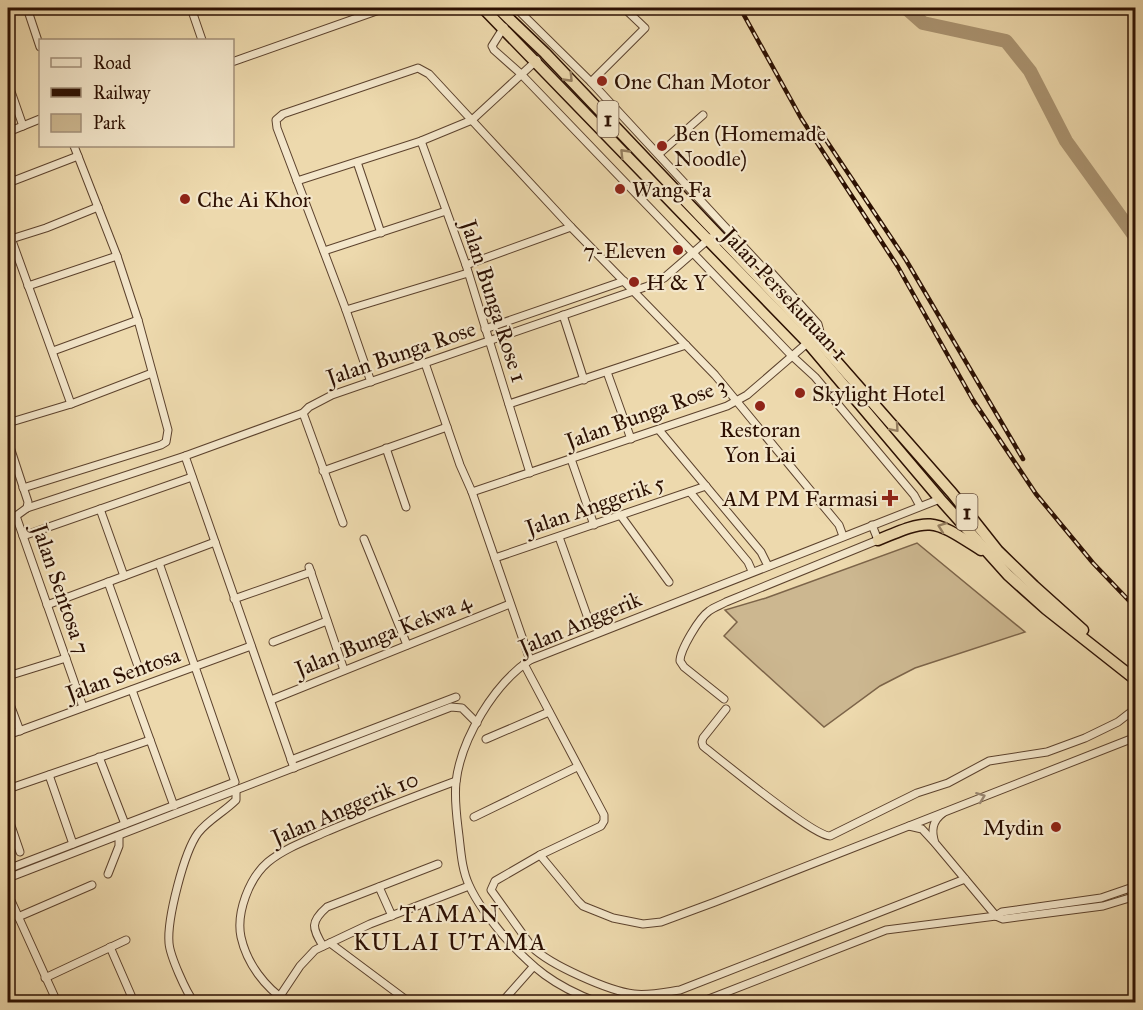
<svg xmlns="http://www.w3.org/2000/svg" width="1143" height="1010" font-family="'IM FELL Great Primer',serif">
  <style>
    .green { fill: #ccb790; stroke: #7c6449; stroke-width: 1.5 }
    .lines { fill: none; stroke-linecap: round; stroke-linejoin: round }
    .river { stroke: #ab9573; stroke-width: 14 }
    .minor-casing { stroke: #5c422d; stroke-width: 9 }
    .highway-casing { stroke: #2c1002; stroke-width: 13 }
    .minor { stroke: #f3e6ca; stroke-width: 7 }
    .highway { stroke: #edd9ad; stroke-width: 10 }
    .rail-casing { stroke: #2c1002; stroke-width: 4.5 }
    .rail { stroke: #f3e6ca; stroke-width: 2; stroke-dasharray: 7; stroke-linecap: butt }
    .oneway { stroke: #967f60 }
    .oneway2 { stroke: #998670 }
    .poi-dot { fill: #8f2418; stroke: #f3e6ca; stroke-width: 2 }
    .labels { text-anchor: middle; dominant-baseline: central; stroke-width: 4.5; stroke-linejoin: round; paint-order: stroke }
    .shield { fill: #f3e6ca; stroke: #68503e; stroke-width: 1.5 }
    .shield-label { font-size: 21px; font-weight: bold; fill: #2c1002 }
    .poi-label { font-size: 22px; fill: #2c1002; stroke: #f3e6ca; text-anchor: start }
    .street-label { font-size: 22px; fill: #2c1002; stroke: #f3e6ca }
    .neighbourhood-label { font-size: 24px; letter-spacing: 1.5px; fill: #2c1002; stroke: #f3e6ca }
  </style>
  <rect width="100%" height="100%" fill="#edd9ad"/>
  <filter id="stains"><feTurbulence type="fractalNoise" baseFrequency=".00333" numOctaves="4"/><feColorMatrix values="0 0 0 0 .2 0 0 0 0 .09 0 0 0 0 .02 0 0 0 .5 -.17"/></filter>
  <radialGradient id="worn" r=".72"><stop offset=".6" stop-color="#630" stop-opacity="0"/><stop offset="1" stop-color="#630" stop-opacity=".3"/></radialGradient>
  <polygon class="green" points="917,543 1025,632 915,668 880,686 824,727 724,636 737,622 725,610 766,598"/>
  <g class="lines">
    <polyline class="river" points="906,8 923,23 1006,41 1030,71 1066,141 1136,238"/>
    <g class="minor-casing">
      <g id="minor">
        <polyline points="27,8 40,47"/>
        <polyline points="191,8 202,40"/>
        <polyline points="504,27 492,46 494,50 520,73 791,355 815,377 914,495 920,506"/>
        <polyline points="232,62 385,8"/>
        <polyline points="591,82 645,28 624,8"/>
        <polyline points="8,83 23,126"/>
        <polyline points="8,132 40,119"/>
        <polyline points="421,141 466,265 530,473"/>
        <polyline points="659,154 703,115"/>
        <polyline points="357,162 381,233"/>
        <polyline points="297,181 421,141 472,120 537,60"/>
        <polyline points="8,183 78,156"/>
        <polyline points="11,238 71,404"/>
        <polyline points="8,240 46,228 98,207"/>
        <polyline points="324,251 446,211"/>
        <polyline points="466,265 571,227"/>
        <polyline points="28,286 117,256"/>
        <polyline points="346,310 468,273"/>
        <polyline points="563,315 584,380"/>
        <polyline points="485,329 624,281"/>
        <polyline points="53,351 138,320"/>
        <polyline points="425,363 460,465 472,492 530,660"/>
        <polyline points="607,372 631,439"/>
        <polyline points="371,382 346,310 277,128 276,120 283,114 418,68 429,74 571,227 715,375 839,525 843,536"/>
        <polyline points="509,404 686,345"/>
        <polyline points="303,413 343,523"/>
        <polyline points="8,423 71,404 152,373"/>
        <polyline points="659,430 761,552 768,566"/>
        <polyline points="8,441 28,502 27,508"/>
        <polyline points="386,448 406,507"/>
        <polyline points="185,456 294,768"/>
        <polyline points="571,459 594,525"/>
        <polyline points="323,471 447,427"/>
        <polyline points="23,488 161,445 166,442 168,430 138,320 117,256 74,146"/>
        <polyline points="472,492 727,406 747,395 820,332 818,324 771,272 765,270 591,82 516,8"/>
        <polyline points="690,492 748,562 752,571"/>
        <polyline points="100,509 124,576"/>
        <polyline points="16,516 83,707"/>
        <polyline points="621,516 669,582"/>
        <polyline points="8,519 16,516 27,508 185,456 303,413 309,407 332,395 648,286 664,278 710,238"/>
        <polyline points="23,536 192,477"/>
        <polyline points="559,537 590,624"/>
        <polyline points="364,539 407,645"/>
        <polyline points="495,558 706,486"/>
        <polyline points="309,567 344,670"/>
        <polyline points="108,582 139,669"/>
        <polyline points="234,599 311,572"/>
        <polyline points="47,605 215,542"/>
        <polyline points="273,642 327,621"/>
        <path d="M524,664L604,815V821L601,826L540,855L495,881L491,890L532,947C550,965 609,991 634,994C649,996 666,992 680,990L965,879"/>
        <polyline points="8,676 66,658"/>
        <polyline points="132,690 174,806"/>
        <polyline points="8,699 20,731"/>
        <path d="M724,699L684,667L680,661C680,650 699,618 709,611C714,607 721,605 726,602L878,540L872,525"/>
        <polyline points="271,700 510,604"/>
        <path d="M726,709L703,738L702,742L703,746C722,761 813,836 830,836L917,793L948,783L989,761L1047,752L1085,738L1118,722L1136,708"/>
        <polyline points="8,735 251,646"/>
        <polyline points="486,739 549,712"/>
        <polyline points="99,757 125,824"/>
        <polyline points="291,760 456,697"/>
        <polyline points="49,775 73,844"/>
        <polyline points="8,789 150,740"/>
        <path d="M943,813C932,821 931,831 935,843L996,916"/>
        <polyline points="8,817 20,852"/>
        <polyline points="474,817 577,767"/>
        <polyline points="909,826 922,829 934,842"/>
        <polyline points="540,855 578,901 583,906 613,918 643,924 661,922 715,902 1136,737"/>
        <polyline points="8,869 235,782 159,563"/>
        <polyline points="108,874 119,846 119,836"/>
        <polyline points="8,878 451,707 462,708 477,723"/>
        <polyline points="379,887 392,916"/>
        <polyline points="8,894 57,1002"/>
        <polyline points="996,916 1003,919 1103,906 1136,896"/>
        <polyline points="18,917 92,885"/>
        <polyline points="330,943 409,1002"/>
        <path d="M323,946C312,928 310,922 327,907L438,864"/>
        <polyline points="110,947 134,1002"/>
        <polyline points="45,978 126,940"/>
        <path d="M194,1002C186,992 170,956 169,943C167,919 184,852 198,833C208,820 224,812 236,800V791"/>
        <polyline points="276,1002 300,966 315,950 370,924 469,886"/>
        <path d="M287,1002C265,987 247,964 241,937C236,913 249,878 268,862C285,848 308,840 328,831C371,813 413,797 456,781"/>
        <polyline points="502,1002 533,967"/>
        <path d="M597,1002C554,986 532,968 502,934C490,919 477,903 469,885C462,870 461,853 459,836C457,819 454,800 456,782C461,739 494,684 530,660L940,499"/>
        <polyline points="701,1002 886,930 996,916 1002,912 1101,898 1136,886"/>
      </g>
    </g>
    <g class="highway-casing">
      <g id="highway">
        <polyline points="483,8 808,343 940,499 1008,575 1046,609 1136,680"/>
        <polyline points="498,8 545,53 815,337 952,493 998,551 1034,586 1083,630"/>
        <path d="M878,540C933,517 932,519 981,550"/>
      </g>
    </g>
    <use href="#minor" class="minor"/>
    <use href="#highway" class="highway"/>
    <g class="rail-casing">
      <g id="rail">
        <polyline points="740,8 801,118 898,267 973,400 1036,494 1093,563 1136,608"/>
        <polyline points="818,128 906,260 1023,459"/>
      </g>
    </g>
    <use href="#rail" class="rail"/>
  </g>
  <defs><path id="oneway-chevron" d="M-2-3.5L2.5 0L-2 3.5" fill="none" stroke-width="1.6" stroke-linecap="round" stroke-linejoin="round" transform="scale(1.5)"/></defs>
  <g class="oneway">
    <use href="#oneway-chevron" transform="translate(569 78) rotate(46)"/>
    <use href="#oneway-chevron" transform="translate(624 153) rotate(-134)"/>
    <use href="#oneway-chevron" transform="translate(895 428) rotate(49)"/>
    <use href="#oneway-chevron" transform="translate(942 527) rotate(-160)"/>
  </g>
  <use class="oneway2" href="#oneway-chevron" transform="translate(981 797) rotate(-21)"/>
  <g class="poi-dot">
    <circle cx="602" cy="81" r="6"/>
    <circle cx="662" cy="146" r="6"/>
    <circle cx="620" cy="189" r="6"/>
    <circle cx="185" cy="199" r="6"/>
    <circle cx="678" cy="250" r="6"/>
    <circle cx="634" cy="282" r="6"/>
    <circle cx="800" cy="393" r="6"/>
    <circle cx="760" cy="406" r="6"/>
    <path d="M887 489h6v6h6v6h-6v6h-6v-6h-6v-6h6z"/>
    <circle cx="1056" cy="827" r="6"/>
  </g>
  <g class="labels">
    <g class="shield">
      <rect x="597.5" y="101" width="21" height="36" rx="4.5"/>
      <rect x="956.5" y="494" width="21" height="36" rx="4.5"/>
    </g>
    <g class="shield-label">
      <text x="608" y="119">1</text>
      <text x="967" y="512">1</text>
    </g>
    <g class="poi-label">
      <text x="614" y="81">One Chan Motor</text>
      <text x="674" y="133">Ben (Homemade<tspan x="674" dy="25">Noodle)</tspan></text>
      <text x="632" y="189">Wang Fa</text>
      <text x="197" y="199">Che Ai Khor</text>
      <text x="666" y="250" text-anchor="end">7-Eleven</text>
      <text x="646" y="282">H &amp; Y</text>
      <text x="812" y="393">Skylight Hotel</text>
      <text x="760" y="429" text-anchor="middle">Restoran<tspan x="760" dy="25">Yon Lai</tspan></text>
      <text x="878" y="498" text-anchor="end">AM PM Farmasi</text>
      <text x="1044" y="827" text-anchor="end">Mydin</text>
    </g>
    <g class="street-label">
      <text transform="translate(785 294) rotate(47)">Jalan Persekutuan 1</text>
      <text transform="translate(494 301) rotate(72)">Jalan Bunga Rose 1</text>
      <text transform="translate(401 353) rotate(-19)">Jalan Bunga Rose</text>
      <text transform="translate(646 413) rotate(-20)">Jalan Bunga Rose 3</text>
      <text transform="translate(595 505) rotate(-19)">Jalan Anggerik 5</text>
      <text transform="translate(61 589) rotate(71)">Jalan Sentosa 7</text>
      <text transform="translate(580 623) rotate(-23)">Jalan Anggerik</text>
      <text transform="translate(383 635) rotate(-22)">Jalan Bunga Kekwa 4</text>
      <text transform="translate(123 674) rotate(-20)">Jalan Sentosa</text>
      <text transform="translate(345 808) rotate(-23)">Jalan Anggerik 10</text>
    </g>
    <g class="neighbourhood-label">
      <text x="450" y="914">TAMAN<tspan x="450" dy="28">KULAI UTAMA</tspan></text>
    </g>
  </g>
  <rect width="1143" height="1010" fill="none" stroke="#edd9ad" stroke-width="30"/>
  <rect x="9" y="9" width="1125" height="992" fill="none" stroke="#2c1002" stroke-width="3"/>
  <rect x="15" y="15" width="1113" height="980" fill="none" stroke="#2c1002" stroke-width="1.5"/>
  <rect x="39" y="39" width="195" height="108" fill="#f3e6ca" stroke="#a3907a" stroke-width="1.5"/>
  <rect x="51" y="58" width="30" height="9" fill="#f3e6ca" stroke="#a3907a" stroke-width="1.5"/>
  <text x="93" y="69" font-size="18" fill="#2c1002">Road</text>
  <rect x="51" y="88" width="30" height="9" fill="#2c1002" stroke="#a3907a" stroke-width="1.5"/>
  <text x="93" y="99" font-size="18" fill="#2c1002">Railway</text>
  <rect x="51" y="114" width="30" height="18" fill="#ccb790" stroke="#a3907a" stroke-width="1.5"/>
  <text x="93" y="129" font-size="18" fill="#2c1002">Park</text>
  <rect width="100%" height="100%" filter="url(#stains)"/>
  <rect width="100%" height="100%" fill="url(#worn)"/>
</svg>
